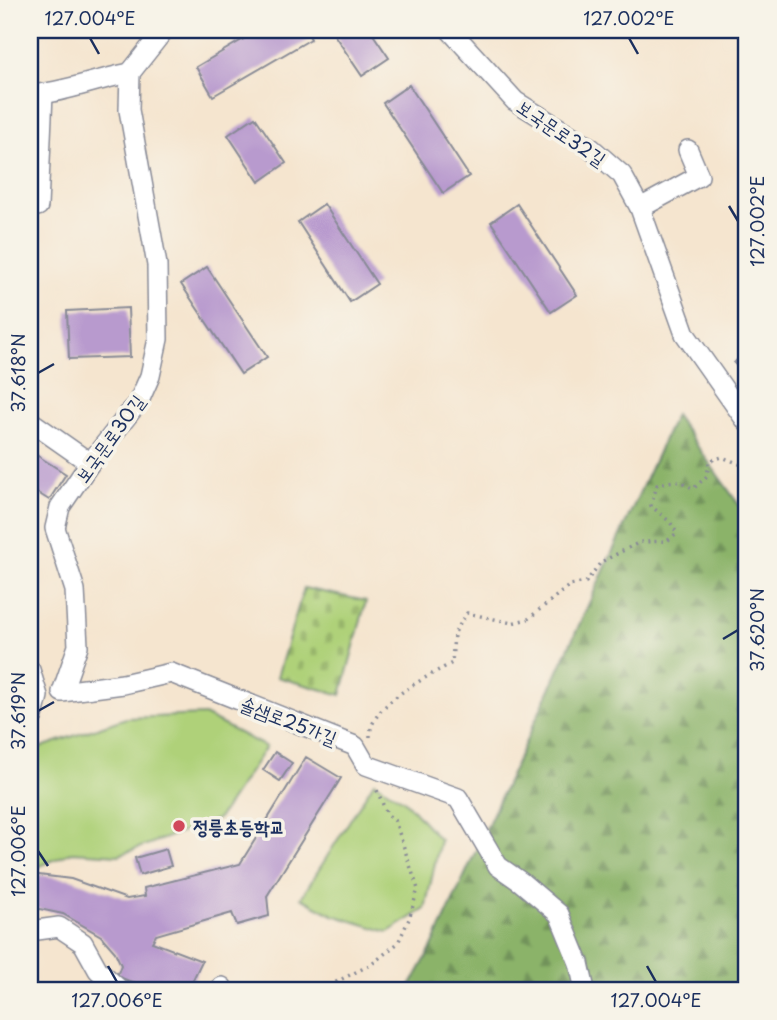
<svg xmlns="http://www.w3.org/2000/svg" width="777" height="1020" font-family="'Playpen Sans','Poor Story',sans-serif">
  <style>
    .forest { fill: url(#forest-firs); stroke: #537164; stroke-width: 2 }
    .cemetery { fill: url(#cemetery-stones); stroke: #65806c; stroke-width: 2 }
    .park { fill: #afd179; stroke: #65806c; stroke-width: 2 }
    .building { fill: #b89ace }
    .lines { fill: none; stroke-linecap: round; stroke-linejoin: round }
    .street-casing { stroke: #888a96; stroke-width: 22 }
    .path { stroke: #888a96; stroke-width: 3.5; stroke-dasharray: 2 5; stroke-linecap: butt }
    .street { stroke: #fff; stroke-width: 19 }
    .ticks { fill: none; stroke: #1b2f5e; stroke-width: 2.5 }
    .poi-dot { fill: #d1495b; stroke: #f7f3e8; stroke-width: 2.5 }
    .labels { text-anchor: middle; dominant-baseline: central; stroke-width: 7; stroke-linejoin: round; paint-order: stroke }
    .street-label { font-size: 19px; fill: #1b2f5e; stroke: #f7f3e8 }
    .poi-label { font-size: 19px; font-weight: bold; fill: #1b2f5e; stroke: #f7f3e8; text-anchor: start }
    .neatline { fill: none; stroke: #1b2f5e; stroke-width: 2.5 }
    .ticks-label { font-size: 18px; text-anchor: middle; fill: #1b2f5e }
  </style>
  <defs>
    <pattern id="forest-firs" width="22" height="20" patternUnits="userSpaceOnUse" patternTransform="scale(1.75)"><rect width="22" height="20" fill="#8bb369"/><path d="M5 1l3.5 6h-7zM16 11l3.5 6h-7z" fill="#71925a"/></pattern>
    <pattern id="cemetery-stones" width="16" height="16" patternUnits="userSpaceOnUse" patternTransform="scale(1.75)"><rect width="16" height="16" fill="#afd179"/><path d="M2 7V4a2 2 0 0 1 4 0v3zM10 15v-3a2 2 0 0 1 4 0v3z" fill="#96b46b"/></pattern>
  </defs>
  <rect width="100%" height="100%" fill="#f7f3e8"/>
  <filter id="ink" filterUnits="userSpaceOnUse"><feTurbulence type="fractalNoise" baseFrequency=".0143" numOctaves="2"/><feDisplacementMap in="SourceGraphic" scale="14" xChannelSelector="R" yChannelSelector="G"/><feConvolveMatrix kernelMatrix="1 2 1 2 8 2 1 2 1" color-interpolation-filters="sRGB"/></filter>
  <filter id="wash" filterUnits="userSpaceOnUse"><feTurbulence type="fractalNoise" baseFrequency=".00686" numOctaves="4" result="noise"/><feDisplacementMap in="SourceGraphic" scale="28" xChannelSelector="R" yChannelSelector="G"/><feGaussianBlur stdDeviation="1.57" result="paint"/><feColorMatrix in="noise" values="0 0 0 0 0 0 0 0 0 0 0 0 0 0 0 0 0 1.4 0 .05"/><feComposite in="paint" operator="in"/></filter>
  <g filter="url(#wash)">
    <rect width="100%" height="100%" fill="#f5e5cf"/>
    <polygon class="forest" points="675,415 747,516 747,990 408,990 432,947"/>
    <polygon class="cemetery" points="304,588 366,601 341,695 277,677"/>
    <g class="park">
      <polygon points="204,715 266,747 218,819 119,855 72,852 38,867 30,867 30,751 126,718"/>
      <polygon points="374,782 405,801 440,840 425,909 388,932 333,915 301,898"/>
    </g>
    <g id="blocks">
      <g class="building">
        <polygon points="259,30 306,30 311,39 213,96 196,67"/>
        <polygon points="331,30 370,30 389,58 362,76"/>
        <polygon points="409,85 469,176 443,193 383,103"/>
        <polygon points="255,117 286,163 259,182 228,135"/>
        <polygon points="324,204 377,284 350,302 298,222"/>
        <polygon points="517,204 577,295 551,312 491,222"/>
        <polygon points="207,267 267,357 241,374 181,284"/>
        <polygon points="128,308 130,357 69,359 67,311"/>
        <polygon points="747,350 747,377 734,363"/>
        <polygon points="30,451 66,474 49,500 30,488"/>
        <polygon points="275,752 292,763 280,781 263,770"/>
        <polygon points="306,757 341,778 267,896 269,916 237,925 232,913 156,935 152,942 202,961 188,990 151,990 117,976 121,965 115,952 101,936 63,914 30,907 30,874 71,879 127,899 145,896 144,888 240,864"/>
        <polygon points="166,849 171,866 140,875 135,858"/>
      </g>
    </g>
  </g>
  <g filter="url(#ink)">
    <use href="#blocks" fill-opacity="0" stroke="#888a96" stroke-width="2"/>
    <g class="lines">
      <g class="street-casing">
        <g id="street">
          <polyline points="164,30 130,73 129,110 157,265 158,339 150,376 139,401 90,463 60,507 55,528 75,590 78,646 62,692 123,684 171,673 355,746 366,765 458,798 498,866 521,882 559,914 579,963 585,990"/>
          <polyline points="450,30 515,101 591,148 622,175 640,208 685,334 747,422"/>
          <path d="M30,95C63,93 97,79 130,73"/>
          <polyline points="38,206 43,94"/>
          <polyline points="640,208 699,176 688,150"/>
          <polyline points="30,421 90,463"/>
          <polyline points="30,670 38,696 33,716"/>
          <polyline points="30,931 59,927 83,943 98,970 120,990"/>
          <polyline points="222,987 223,990"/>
        </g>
      </g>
      <g class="path">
        <path d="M370,737C369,704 427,677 452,663L454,634L467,613L512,623L528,619L570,585L586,582L601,562L640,542L667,541L677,533L670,522L651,506L657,485C672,480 680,479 693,489L707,476L709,461L722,457L747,467"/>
        <polyline points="324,990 336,982 372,964 398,943 409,919 418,889 395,821 387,814 376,788"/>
      </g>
      <use href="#street" class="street"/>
    </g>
  </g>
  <path class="ticks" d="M90,38L99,54M629,38L638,54M729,206L738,221M38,373L54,364M723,639L738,630M38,711L54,702M38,851L48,866M108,966L117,982M647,966L656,982"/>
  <circle class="poi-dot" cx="179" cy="826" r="7"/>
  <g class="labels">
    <g class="street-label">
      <text transform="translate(562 132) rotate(34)">보국문로32길</text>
      <text transform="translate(109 438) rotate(-54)">보국문로30길</text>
      <text transform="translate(289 720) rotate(21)">솔샘로25가길</text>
    </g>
    <g class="poi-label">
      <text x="193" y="826">정릉초등학교</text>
    </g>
  </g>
  <rect width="777" height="1020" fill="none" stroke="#f7f3e8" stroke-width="77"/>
  <rect x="38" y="38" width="700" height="944" class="neatline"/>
  <g class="ticks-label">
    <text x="90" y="25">127.004°E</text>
    <text x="629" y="25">127.002°E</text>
    <text transform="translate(758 221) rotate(-90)" y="6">127.002°E</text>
    <text transform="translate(19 373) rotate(-90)" y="6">37.618°N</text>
    <text transform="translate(758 630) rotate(-90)" y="6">37.620°N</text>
    <text transform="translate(19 711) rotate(-90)" y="6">37.619°N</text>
    <text transform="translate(19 851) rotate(-90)" y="6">127.006°E</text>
    <text x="117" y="1007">127.006°E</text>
    <text x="656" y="1007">127.004°E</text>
  </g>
</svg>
